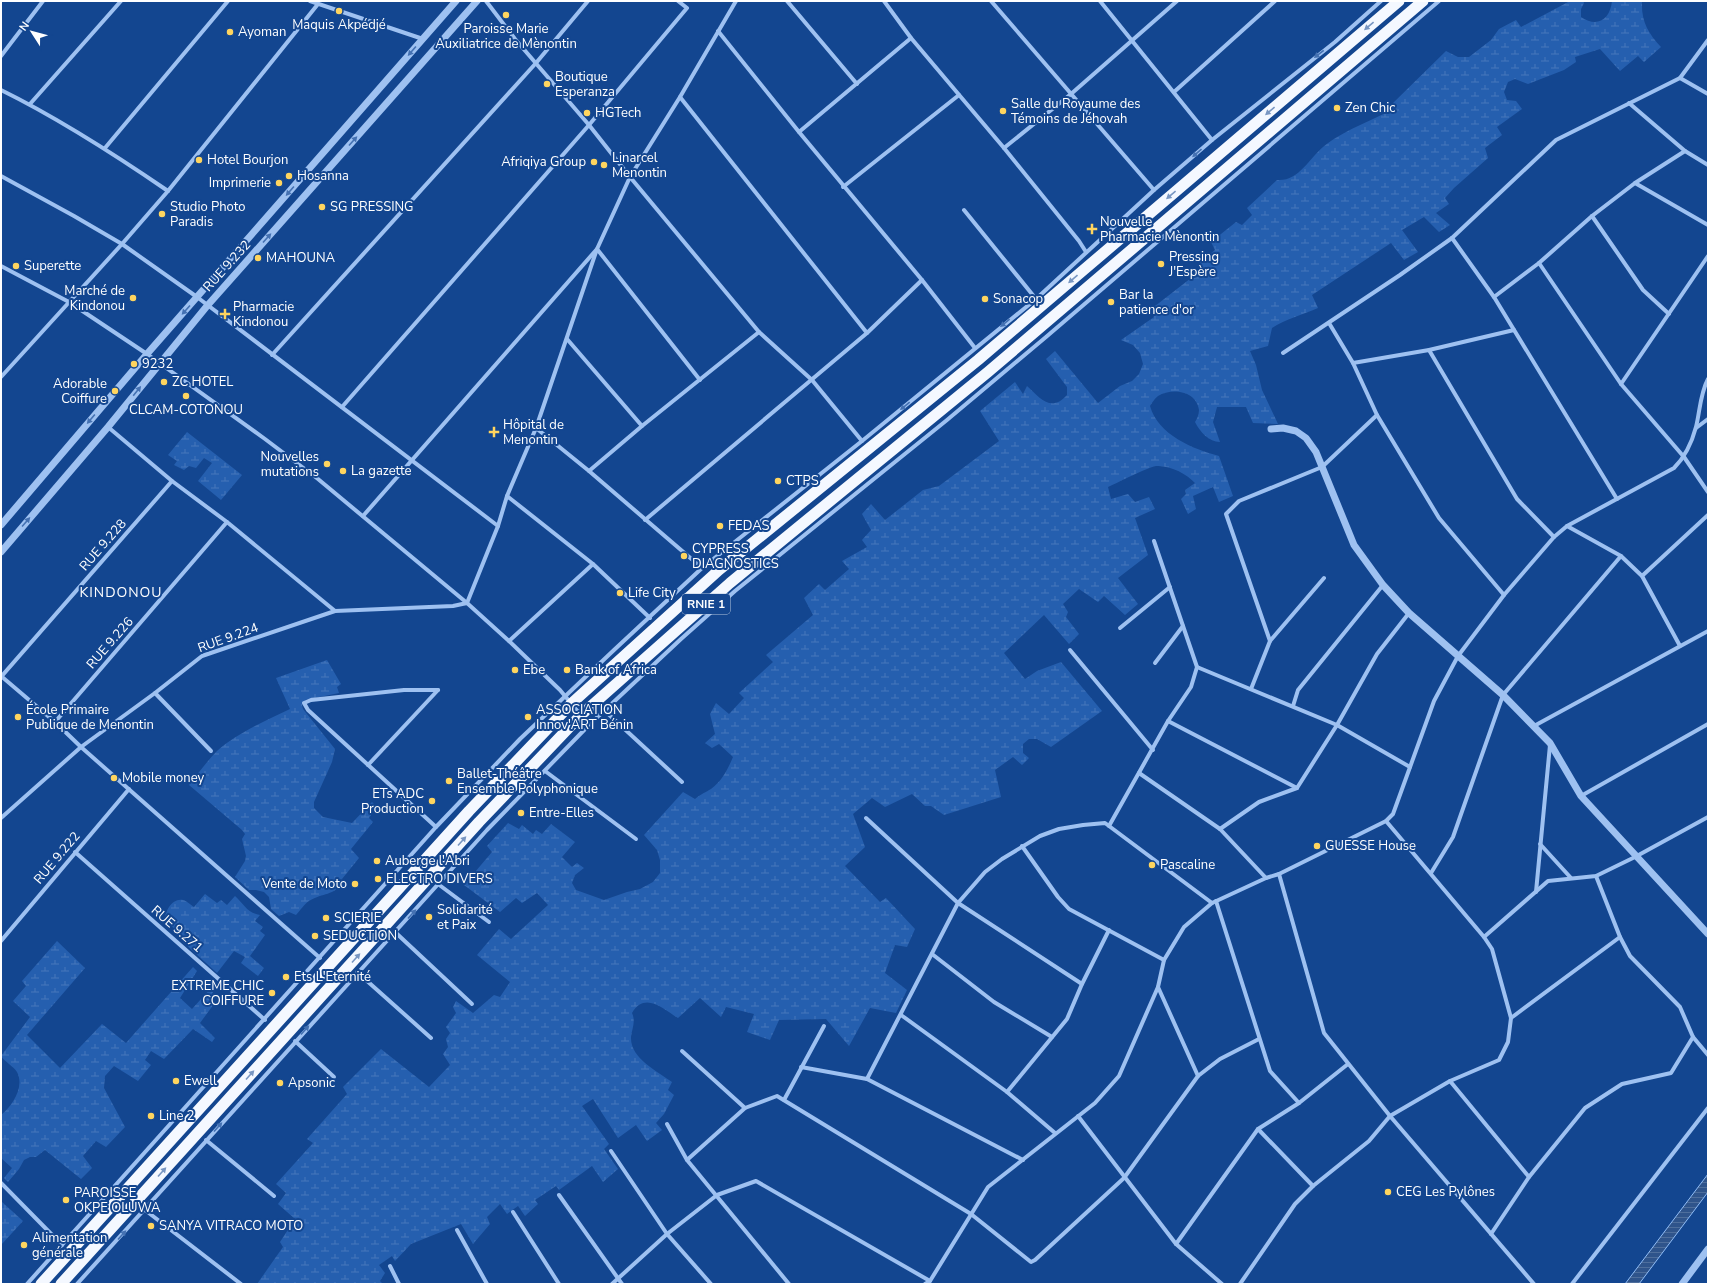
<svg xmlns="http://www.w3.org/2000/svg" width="1709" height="1285" font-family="'Nunito Sans',sans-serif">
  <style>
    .wetland { fill: url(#wetland-marsh) }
    .water { fill: url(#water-rules); stroke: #90bcf5 }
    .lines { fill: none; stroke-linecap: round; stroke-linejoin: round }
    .minor { stroke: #9ec1f1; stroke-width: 4 }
    .tertiary { stroke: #9ec1f1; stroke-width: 7 }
    .trunk { stroke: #f4f8ff; stroke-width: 11 }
    .oneway { fill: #7896c2 }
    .oneway2 { fill: #4471b2 }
    .poi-dot { fill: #ffd55f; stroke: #134690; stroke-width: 1.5 }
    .labels { text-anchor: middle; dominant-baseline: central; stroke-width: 4; stroke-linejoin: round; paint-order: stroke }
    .shield { fill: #134690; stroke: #b8c8de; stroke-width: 1 }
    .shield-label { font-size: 12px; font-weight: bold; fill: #fff }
    .poi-label { font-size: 13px; fill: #fff; stroke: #134690; text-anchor: start }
    .street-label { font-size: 13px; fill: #fff; stroke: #134690 }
    .neighbourhood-label { font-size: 14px; letter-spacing: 1px; fill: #fff; stroke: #134690 }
  </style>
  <defs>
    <pattern id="wetland-marsh" width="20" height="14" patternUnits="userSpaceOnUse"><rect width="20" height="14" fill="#255faf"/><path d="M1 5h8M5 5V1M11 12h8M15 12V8" fill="none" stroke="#4677bb"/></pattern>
    <pattern id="water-rules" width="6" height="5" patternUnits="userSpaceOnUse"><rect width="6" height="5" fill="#2f548b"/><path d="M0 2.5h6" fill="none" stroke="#4e6e9c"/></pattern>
  </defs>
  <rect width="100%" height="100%" fill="#134690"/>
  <g class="wetland">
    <path d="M1570,1H1583L1584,3L1581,9V17C1597,28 1610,20 1612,1H1642C1641,21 1648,33 1661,47L1644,62L1638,56L1620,71L1600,49L1575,57L1576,62L1564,70L1528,84L1515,79L1508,82L1504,92L1507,100L1516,101L1522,109L1497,127L1502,135L1485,148L1488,158L1454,188L1445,198L1449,204L1436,213L1450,225L1439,232L1424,217L1402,230L1418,252L1404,260L1391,243L1312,295L1318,308C1302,315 1286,319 1272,328L1268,346L1250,351L1256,365L1262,390L1278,424L1253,423L1246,407H1217L1213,422L1220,442C1209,442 1200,432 1195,422C1197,419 1199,414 1199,410C1197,391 1172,387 1158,396C1155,398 1152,403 1150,406C1158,435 1193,449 1219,456L1233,496L1219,502L1213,487L1193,496L1196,509L1188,514L1181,499L1186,494L1185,490L1195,483C1187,474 1170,465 1156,466C1146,468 1119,482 1108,487L1111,499L1128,494L1135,502L1149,497L1155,509L1135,518L1148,555L1118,578L1138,604L1125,615L1104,596L1098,602L1079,589L1063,604L1068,612L1066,617L1079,634L1069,644L1044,615L1004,653L1025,679L1037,671L1061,662L1102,711L1051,747L1037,739H1029L1023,744V753L1029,758L1022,765L1013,757L995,770L1001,797L944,815L931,806H925L912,794L885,807L872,798L853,814L865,847L845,866L880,902L886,898L915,929L907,947L895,945L885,973L907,990L896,1013L870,1008L849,1046L826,1019L779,1020L770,1040L747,1032L754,1014L726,1007L721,1017L700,998L678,1018C663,1009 645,991 632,1013C636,1022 632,1028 631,1037C630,1058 657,1071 672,1082L668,1090L674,1095L664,1114L656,1123L662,1130L647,1141L636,1125L618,1138L593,1099L582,1106L609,1144L604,1149L618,1169L603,1182L592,1166L559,1190L556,1186L535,1200L538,1204L525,1216L518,1206L507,1214L500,1204L487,1217L490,1224L473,1244L461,1224L411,1244L395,1261L392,1256L379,1265L385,1273L380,1281L383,1284H257L283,1247L280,1242L295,1219L278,1204L286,1193L276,1184L313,1143L307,1139L347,1094L343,1087L381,1049L429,1087L450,1065L443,1054L448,1047L446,1039L450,1033L446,1027L456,1013L453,1007L456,1001L473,1013L494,995L500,997L510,982L477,955L499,929L511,939L548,905L537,893L522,903L516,898L500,912L464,885L492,852L487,846L508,823L519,829L522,825L533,834L536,830L542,834L551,824L575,842L562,857L572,867L577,863L584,868L575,875L572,883L576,890L604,900L627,892L640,889L653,882L660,873V860L657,850L644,835L683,792L695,799C701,794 706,792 711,789C722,781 728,769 733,757L719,744L712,748L705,743L715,734L710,714L716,703L729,714L744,698L739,693L773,662L766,655L813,615L804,598L819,584L825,590L849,569L842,561L867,547L862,540L871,530L862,514L871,504L885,520L923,490L939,486L999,441L980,411L1015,382L1023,394L1027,386C1040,398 1051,413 1067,395V387L1046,359L1055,351L1098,403L1120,386L1132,381L1139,374L1143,364L1140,353L1133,345L1121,340L1154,317L1150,310L1200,271L1198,264L1215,250L1211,242L1236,222L1242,225L1252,215L1247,208L1277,180C1298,182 1309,159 1323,147C1341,132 1372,120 1394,109L1391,105L1446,51L1458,57H1469L1491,40L1499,29L1516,20L1521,27Z"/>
    <polygon points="187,432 242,475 221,500 198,481 212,463 204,458 196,468 189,466 184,470 174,465 177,461 168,455"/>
    <path d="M327,660L341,684L337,687L339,693L305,700L302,705L303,709L335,749L332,762L314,802V808L323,817L352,823L372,802L377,807L369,818L373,822L351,849L359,858L342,879L345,881C332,897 324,892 309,901C304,904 300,911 296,915L289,912L279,916L271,909L269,897L264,892L256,890H249L235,877L245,861L246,856L242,839L245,834L242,830L189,785C198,774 207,761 217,751C237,733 265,721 290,709L276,678Z"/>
    <path d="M205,894L217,903L221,900L227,905L235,896C244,904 247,913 260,915L255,921L263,927L260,931L265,935L250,956L264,968L258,976L241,963L245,957L234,951L217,973L183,942L181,935L165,920C165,911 172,898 183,900C187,901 191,905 194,907Z"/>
    <path d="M57,941L85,968L27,1035L60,1068L102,1024L126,1043L193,967L197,971L180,998L192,1009L212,987L215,989C211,995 208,999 214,1004L200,1023L215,1038L212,1042L193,1029L164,1059L151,1051L145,1060L151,1065L138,1081L114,1066L105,1076L104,1088L125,1127L106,1147L96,1141L83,1156L92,1168L81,1179L45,1150L36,1157H30L24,1160L19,1169L8,1182L4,1178L12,1168L1,1158V1115C12,1106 25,1087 17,1072C13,1066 5,1062 1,1056L30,1017L13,1001L26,986L22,981Z"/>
    <polygon points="1,1201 23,1221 1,1245"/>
  </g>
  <polygon class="water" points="1708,1174 1708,1192 1639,1284 1625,1284"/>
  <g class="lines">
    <g class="minor">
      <polyline points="310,1 423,39"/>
      <polyline points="486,1 515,39 589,125 630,177 759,332 812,380 862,441"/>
      <polyline points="787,1 857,84"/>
      <polyline points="884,1 911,38 1004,148 1079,241 1086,252"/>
      <polyline points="991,1 1154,190"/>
      <polyline points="1100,1 1212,140"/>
      <polyline points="718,31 799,132 922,280 975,348"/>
      <polyline points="1,56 43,1"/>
      <polyline points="1680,78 1708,94"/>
      <path d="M1,90C60,119 114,154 168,191"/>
      <polyline points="1174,92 1275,1"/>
      <polyline points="680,97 867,333"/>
      <polyline points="1629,103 1685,151 1708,165"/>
      <polyline points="30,104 121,1"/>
      <polyline points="799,132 911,38"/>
      <polyline points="105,148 228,1"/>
      <polyline points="1004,148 1071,94 1177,1"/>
      <polyline points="1,176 74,216 122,244 197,297 498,526"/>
      <polyline points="1635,183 1708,225"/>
      <polyline points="843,187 959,95"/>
      <polyline points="964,210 1036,299"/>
      <polyline points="1592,216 1643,290 1669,314"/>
      <polyline points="1452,238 1494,297 1617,499"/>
      <polyline points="1539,263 1621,384 1684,457 1708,492"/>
      <polyline points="1,266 69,302 147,354 265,439 318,479 467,603 509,641 560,690 589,725"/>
      <polyline points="1494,297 1539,263 1592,216 1635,183 1685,151"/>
      <polyline points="1329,323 1353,363 1377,415 1439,518 1504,595"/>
      <polyline points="567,339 642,426"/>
      <polyline points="1429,350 1517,499 1554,537"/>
      <polyline points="1283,353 1400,275 1452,238 1556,140 1680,78 1708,40"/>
      <polyline points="272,355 536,63 588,1"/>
      <polyline points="1353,363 1429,350 1514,330"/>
      <polyline points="1,377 122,244 168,191 318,4"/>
      <polyline points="1621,384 1708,256"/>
      <polyline points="342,407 589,125 687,8 678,1"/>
      <polyline points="108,427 172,481 227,522 335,611"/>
      <polyline points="536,428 589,471 702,568"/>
      <polyline points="1696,428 1708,419"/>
      <polyline points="589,471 642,426 759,332"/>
      <polyline points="507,496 593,564 650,618"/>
      <polyline points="363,516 597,249 700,380"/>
      <polyline points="645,520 867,333 922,280"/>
      <polyline points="1567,526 1621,556 1642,576 1680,646"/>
      <polyline points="1642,576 1708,515"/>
      <polyline points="1120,628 1170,587"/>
      <polyline points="509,641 593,564"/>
      <polyline points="1270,641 1226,514 1239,501 1322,467 1377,415"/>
      <polyline points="1070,650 1153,750"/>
      <polyline points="1155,663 1183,626"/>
      <polyline points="1197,667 1337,725 1410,767"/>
      <polyline points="1,676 55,722 81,747 320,958"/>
      <polyline points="1,677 172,481"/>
      <polyline points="1251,689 1270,641 1324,578"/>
      <polyline points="155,693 211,751"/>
      <polyline points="1293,706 1298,690 1383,585"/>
      <polyline points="605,711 682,782"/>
      <polyline points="1168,721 1297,788"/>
      <polyline points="55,722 227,522"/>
      <polyline points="1534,726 1708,631"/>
      <polyline points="368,765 438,690"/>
      <polyline points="545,771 636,839"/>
      <polyline points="1139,773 1220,829 1266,878"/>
      <polyline points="1581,796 1708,724"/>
      <polyline points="1,818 81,747 155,693 202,656 335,611 453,606 467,603 498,526 507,496 536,428 597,249 630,177 680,97 736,1"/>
      <polyline points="866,818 958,903 1082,984"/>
      <polyline points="1109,826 1168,721 1191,687 1197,667 1154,541"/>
      <polyline points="436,827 308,710 304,703 311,700 404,690 438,690"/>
      <polyline points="1220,829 1259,802 1297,788 1337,725 1377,654 1409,613"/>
      <polyline points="1540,844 1571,878"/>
      <polyline points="1022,846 1058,897 1069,909 1164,960"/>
      <polyline points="75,852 265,1020"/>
      <polyline points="1431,873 1453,837 1503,695 1621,556"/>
      <polyline points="1279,874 1324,1033 1390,1116 1534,1284"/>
      <polyline points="1596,876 1620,937 1630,956 1680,1007 1693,1037 1708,1055"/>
      <polyline points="438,884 489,922"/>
      <polyline points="1536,892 1550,745"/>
      <polyline points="1216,901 1270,1071 1299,1103"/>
      <polyline points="395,932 472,1004"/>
      <polyline points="1484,937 1548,881 1596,876 1635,857 1708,817"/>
      <polyline points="1,941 129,789"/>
      <polyline points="932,954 994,1002 1052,1037"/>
      <polyline points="357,972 431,1038"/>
      <polyline points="1158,987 1198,1076"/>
      <polyline points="901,1015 1007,1092 1055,1133"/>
      <polyline points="1511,1018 1620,937"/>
      <polyline points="295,1041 334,1077"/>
      <polyline points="682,1051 745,1108"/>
      <polyline points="801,1067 867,1079 1023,1160"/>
      <polyline points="867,1079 958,903 985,872 1002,859 1040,836 1059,829 1083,825 1105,823 1212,903"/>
      <polyline points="1450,1081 1529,1177"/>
      <polyline points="1007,1092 1067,1019 1082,984 1109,930"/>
      <polyline points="784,1100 824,1026"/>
      <polyline points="1078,1116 1176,1244 1222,1284"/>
      <polyline points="667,1124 687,1160 789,1284"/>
      <polyline points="1258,1129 1313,1186"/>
      <polyline points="206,1140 274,1196"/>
      <polyline points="611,1151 667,1234 711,1284"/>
      <polyline points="687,1160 745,1108 777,1096 971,1214 1031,1262 1035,1260 1124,1178 1198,1076 1220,1059 1259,1039"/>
      <polyline points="1,1183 62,1245"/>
      <polyline points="559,1195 622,1284"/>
      <polyline points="145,1210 241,1284"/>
      <polyline points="513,1212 559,1284"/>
      <polyline points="457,1230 487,1284"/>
      <polyline points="1491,1234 1529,1177 1585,1108 1622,1084 1671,1073 1693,1037"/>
      <polyline points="1176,1244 1258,1129 1299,1103 1348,1064"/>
      <polyline points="390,1266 399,1284"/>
      <polyline points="27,1284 436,827 520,739 614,650 702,568 862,441 1036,299 1154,190 1212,140 1335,42 1381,1"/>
      <polyline points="77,1284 487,830 589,725 681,639 735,591 947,420 1046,337 1439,1"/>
      <polyline points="612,1284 667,1234 717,1195 756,1181 930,1281"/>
      <path d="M925,1284L930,1281L988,1187L1095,1103L1119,1076L1158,987L1164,960L1184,927L1212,903L1266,878L1279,874L1386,821L1393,814L1434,701L1458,656L1504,595L1554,537L1567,526L1674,468C1685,457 1692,442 1696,427C1700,411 1700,394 1708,379"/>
      <polyline points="1240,1284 1295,1204 1313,1186 1369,1141 1390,1116 1450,1081 1499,1060 1508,1042 1511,1018 1492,949 1484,937 1386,821"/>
      <polyline points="1572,1284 1708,1108"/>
    </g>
    <g class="tertiary">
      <polyline points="1271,429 1283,428 1296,431 1306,438 1316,452 1354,545 1383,585 1409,613 1503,695 1550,743 1581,796 1708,934"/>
      <polyline points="1,525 147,354 456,1"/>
      <polyline points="1,552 108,427 207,306 477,1"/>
      <polyline points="1682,1284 1708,1249"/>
    </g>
    <g class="trunk">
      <polyline points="41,1284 469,811 572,703 719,570 978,360 1399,1"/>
      <polyline points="61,1284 479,822 581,715 730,583 988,372 1423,1"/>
    </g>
  </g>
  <defs><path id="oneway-solid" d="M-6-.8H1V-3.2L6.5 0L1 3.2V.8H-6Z"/></defs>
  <g class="oneway">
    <use href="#oneway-solid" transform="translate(1369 26) rotate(140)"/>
    <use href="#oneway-solid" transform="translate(1270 111) rotate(140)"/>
    <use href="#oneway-solid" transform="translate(1171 195) rotate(140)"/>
    <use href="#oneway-solid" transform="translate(1073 279) rotate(139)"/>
    <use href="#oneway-solid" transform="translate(462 841) rotate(-48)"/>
    <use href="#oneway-solid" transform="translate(356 958) rotate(-48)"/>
    <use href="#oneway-solid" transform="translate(250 1075) rotate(-48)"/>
    <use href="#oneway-solid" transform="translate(162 1172) rotate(-48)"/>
  </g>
  <g class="oneway2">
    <use href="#oneway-solid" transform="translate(412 51) rotate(131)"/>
    <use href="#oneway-solid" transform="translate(1319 54) rotate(142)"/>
    <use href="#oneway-solid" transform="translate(353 141) rotate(-48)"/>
    <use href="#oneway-solid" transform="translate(1197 153) rotate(139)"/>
    <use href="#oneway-solid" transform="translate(290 191) rotate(131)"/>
    <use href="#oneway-solid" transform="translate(267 238) rotate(-48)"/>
    <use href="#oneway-solid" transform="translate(186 310) rotate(132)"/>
    <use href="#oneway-solid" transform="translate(1005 323) rotate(141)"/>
    <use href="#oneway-solid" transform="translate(137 391) rotate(-51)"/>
    <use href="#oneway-solid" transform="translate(905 406) rotate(141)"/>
    <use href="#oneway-solid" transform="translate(91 419) rotate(130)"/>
    <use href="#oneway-solid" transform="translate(26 522) rotate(-49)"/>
    <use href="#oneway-solid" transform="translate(412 914) rotate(-48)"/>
    <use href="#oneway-solid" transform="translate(305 1030) rotate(-48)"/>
    <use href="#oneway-solid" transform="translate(218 1127) rotate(-48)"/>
    <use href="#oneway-solid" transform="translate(122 1235) rotate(-48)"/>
  </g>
  <g class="poi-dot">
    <circle cx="339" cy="11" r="4"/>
    <circle cx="506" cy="15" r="4"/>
    <circle cx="230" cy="32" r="4"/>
    <circle cx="547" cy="84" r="4"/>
    <circle cx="1337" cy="108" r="4"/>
    <circle cx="1003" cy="111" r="4"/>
    <circle cx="587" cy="113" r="4"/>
    <circle cx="199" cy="160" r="4"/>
    <circle cx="594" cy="162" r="4"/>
    <circle cx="604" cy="165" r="4"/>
    <circle cx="289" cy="176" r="4"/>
    <circle cx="279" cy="183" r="4"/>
    <circle cx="322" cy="207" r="4"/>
    <circle cx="162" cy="214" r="4"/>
    <path d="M1090 223h4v4h4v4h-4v4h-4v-4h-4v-4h4z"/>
    <circle cx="258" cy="258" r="4"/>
    <circle cx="1161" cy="264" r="4"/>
    <circle cx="16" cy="266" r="4"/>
    <circle cx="133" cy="298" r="4"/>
    <circle cx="985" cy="299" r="4"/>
    <circle cx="1111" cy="302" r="4"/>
    <path d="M223 308h4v4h4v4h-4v4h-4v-4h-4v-4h4z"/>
    <circle cx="134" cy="364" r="4"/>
    <circle cx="164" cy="382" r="4"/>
    <circle cx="115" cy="391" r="4"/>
    <circle cx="186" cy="396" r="4"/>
    <path d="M492 426h4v4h4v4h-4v4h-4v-4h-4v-4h4z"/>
    <circle cx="327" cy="464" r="4"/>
    <circle cx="343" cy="471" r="4"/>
    <circle cx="778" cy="481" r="4"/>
    <circle cx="720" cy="526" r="4"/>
    <circle cx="684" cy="556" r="4"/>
    <circle cx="620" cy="593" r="4"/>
    <circle cx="515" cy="670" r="4"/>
    <circle cx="567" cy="670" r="4"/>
    <circle cx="18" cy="717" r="4"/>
    <circle cx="528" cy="717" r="4"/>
    <circle cx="114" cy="778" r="4"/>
    <circle cx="449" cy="781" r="4"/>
    <circle cx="432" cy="801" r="4"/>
    <circle cx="521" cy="813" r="4"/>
    <circle cx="1317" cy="846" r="4"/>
    <circle cx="377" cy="861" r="4"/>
    <circle cx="1152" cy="865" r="4"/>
    <circle cx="378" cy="879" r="4"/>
    <circle cx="355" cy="884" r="4"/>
    <circle cx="429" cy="917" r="4"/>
    <circle cx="326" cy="918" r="4"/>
    <circle cx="315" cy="936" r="4"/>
    <circle cx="286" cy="977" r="4"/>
    <circle cx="272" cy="993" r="4"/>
    <circle cx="176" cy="1081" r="4"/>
    <circle cx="280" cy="1083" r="4"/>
    <circle cx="151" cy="1116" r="4"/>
    <circle cx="1388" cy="1192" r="4"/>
    <circle cx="66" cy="1200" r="4"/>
    <circle cx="151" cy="1226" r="4"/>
    <circle cx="24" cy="1245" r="4"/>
  </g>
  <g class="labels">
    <rect class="shield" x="682" y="594" width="48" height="20" rx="3"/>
    <g class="shield-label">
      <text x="706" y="604">RNIE 1</text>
    </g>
    <g class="poi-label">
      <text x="339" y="25" text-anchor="middle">Maquis Akpédjé</text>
      <text x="506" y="29" text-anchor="middle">Paroisse Marie<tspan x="506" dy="15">Auxiliatrice de Mènontin</tspan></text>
      <text x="238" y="32">Ayoman</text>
      <text x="555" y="77">Boutique<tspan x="555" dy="15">Esperanza</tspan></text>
      <text x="1011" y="104">Salle du Royaume des<tspan x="1011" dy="15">Témoins de Jéhovah</tspan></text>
      <text x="1345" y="108">Zen Chic</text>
      <text x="595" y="113">HGTech</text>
      <text x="612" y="158">Linarcel<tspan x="612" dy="15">Menontin</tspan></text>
      <text x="207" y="160">Hotel Bourjon</text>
      <text x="586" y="162" text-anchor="end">Afriqiya Group</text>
      <text x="297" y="176">Hosanna</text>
      <text x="271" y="183" text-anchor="end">Imprimerie</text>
      <text x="170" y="207">Studio Photo<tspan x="170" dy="15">Paradis</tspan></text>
      <text x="330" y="207">SG PRESSING</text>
      <text x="1100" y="222">Nouvelle<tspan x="1100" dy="15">Pharmacie Mènontin</tspan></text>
      <text x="1169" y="257">Pressing<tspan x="1169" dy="15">J'Espère</tspan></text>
      <text x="266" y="258">MAHOUNA</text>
      <text x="24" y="266">Superette</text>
      <text x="125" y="291" text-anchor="end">Marché de<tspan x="125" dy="15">Kindonou</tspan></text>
      <text x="1119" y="295">Bar la<tspan x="1119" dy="15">patience d'or</tspan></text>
      <text x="993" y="299">Sonacop</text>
      <text x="233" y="307">Pharmacie<tspan x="233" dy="15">Kindonou</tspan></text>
      <text x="142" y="364">9232</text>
      <text x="172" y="382">ZC HOTEL</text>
      <text x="107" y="384" text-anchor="end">Adorable<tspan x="107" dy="15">Coiffure</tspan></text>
      <text x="186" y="410" text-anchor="middle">CLCAM-COTONOU</text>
      <text x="503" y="425">Hôpital de<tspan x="503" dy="15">Menontin</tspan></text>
      <text x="319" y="457" text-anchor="end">Nouvelles<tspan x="319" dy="15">mutations</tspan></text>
      <text x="351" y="471">La gazette</text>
      <text x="786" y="481">CTPS</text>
      <text x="728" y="526">FEDAS</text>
      <text x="692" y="549">CYPRESS<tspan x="692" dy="15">DIAGNOSTICS</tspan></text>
      <text x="628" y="593">Life City</text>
      <text x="523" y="670">Ebe</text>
      <text x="575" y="670">Bank of Africa</text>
      <text x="26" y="710">École Primaire<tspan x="26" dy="15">Publique de Menontin</tspan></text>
      <text x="536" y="710">ASSOCIATION<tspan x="536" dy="15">Innov'ART Bénin</tspan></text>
      <text x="457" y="774">Ballet-Théâtre<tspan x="457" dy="15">Ensemble Polyphonique</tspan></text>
      <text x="122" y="778">Mobile money</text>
      <text x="424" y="794" text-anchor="end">ETs ADC<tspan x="424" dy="15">Production</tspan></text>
      <text x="529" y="813">Entre-Elles</text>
      <text x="1325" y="846">GUESSE House</text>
      <text x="385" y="861">Auberge l'Abri</text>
      <text x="1160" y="865">Pascaline</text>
      <text x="386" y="879">ELECTRO DIVERS</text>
      <text x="347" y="884" text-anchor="end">Vente de Moto</text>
      <text x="437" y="910">Solidarité<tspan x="437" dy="15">et Paix</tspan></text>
      <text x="334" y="918">SCIERIE</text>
      <text x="323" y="936">SEDUCTION</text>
      <text x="294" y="977">Ets L'Eternité</text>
      <text x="264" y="986" text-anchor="end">EXTREME CHIC<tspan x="264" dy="15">COIFFURE</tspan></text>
      <text x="184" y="1081">Ewell</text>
      <text x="288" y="1083">Apsonic</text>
      <text x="159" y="1116">Line 2</text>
      <text x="1396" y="1192">CEG Les Pylônes</text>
      <text x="74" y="1193">PAROISSE<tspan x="74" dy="15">OKPE OLUWA</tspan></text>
      <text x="159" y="1226">SANYA VITRACO MOTO</text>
      <text x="32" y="1238">Alimentation<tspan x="32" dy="15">générale</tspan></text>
    </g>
    <g class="street-label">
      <text transform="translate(227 266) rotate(-48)">RUE 9.232</text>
      <text transform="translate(103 545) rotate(-49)">RUE 9.228</text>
      <text transform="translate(228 638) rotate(-20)">RUE 9.224</text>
      <text transform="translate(110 643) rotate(-49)">RUE 9.226</text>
      <text transform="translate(57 858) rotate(-50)">RUE 9.222</text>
      <text transform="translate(177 929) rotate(41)">RUE 9.271</text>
    </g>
    <g class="neighbourhood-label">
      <text x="121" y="592">KINDONOU</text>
    </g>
  </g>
  <rect width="1709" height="1285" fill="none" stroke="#ffffff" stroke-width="4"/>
  <g transform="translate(32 32) rotate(306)" stroke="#134690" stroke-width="3" paint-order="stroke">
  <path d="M0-3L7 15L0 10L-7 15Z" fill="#ffffff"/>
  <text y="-6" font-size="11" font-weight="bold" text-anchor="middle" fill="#ffffff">N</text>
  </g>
</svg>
